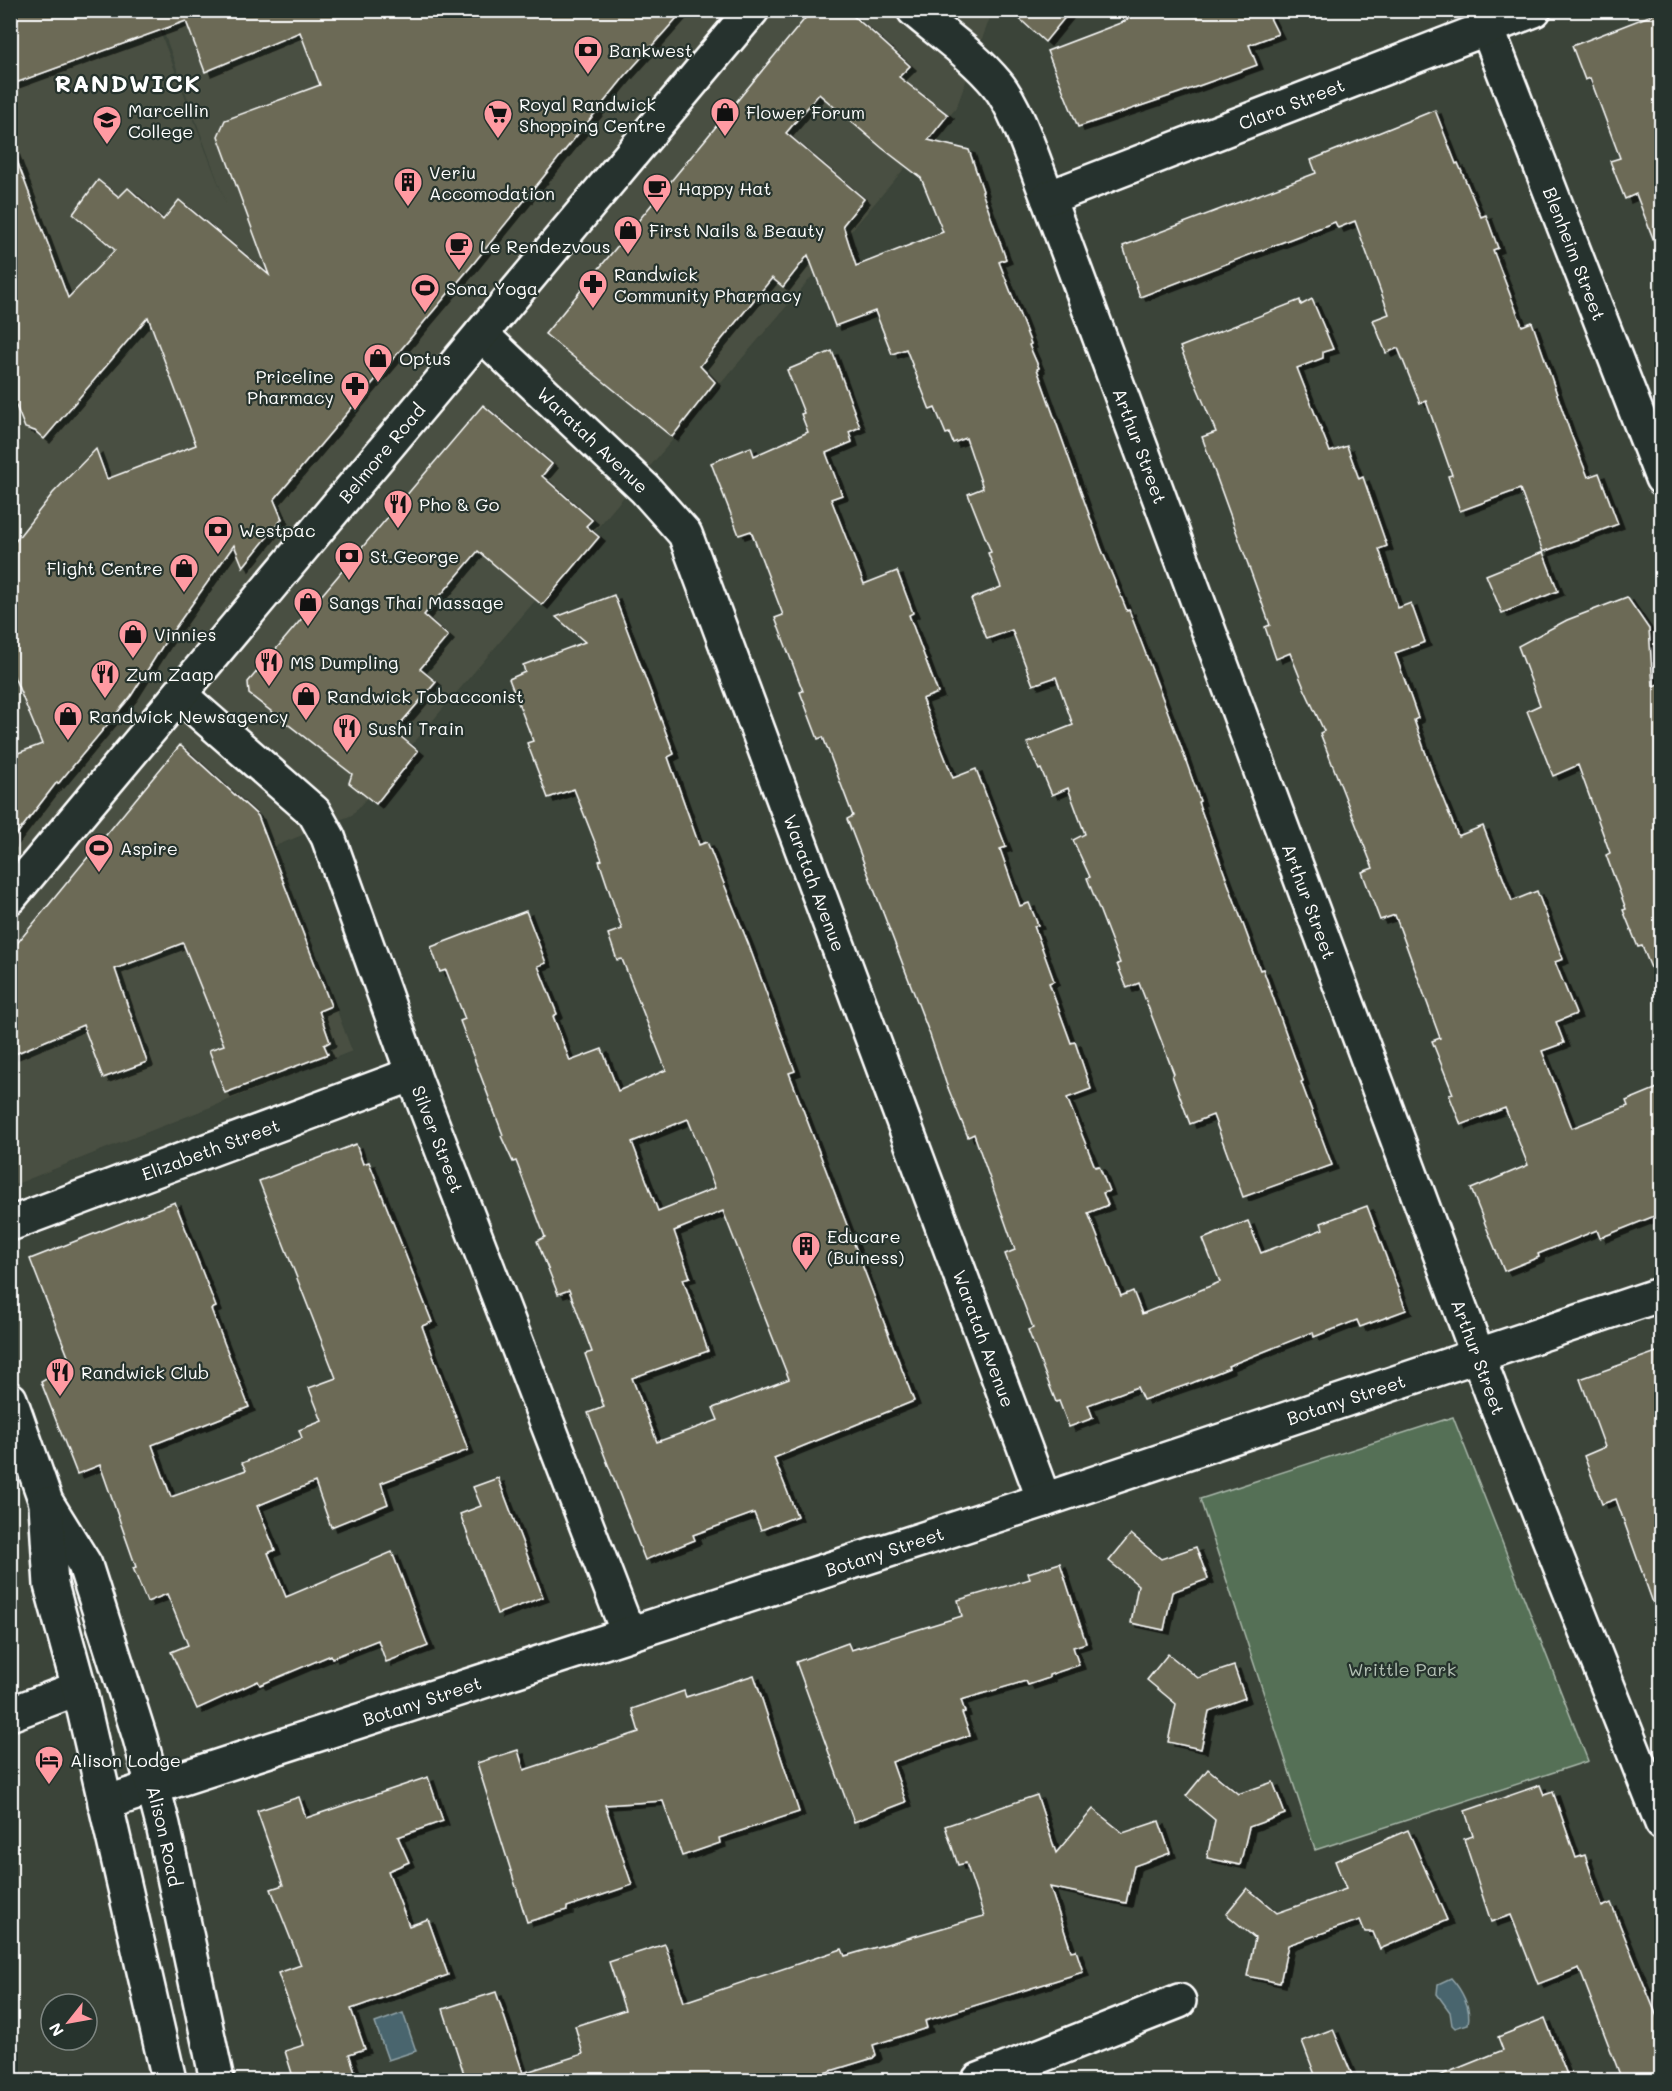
<svg xmlns="http://www.w3.org/2000/svg" width="1672" height="2091" font-family="Mali,sans-serif">
  <style>
    .built { fill: #4a5042 }
    .green { fill: #547057; stroke: #aab8ab; stroke-width: 1.5 }
    .water { fill: #48656e; stroke: #91a3a8; stroke-width: 1.5 }
    .building { fill: #6c6b56; stroke: #fff; stroke-width: 1.5; fill-rule: evenodd; filter: url(#shadow) }
    .lines { fill: none; stroke-linecap: round; stroke-linejoin: round }
    .minor-casing { stroke: #fff; stroke-width: 38 }
    .major-casing { stroke: #fff; stroke-width: 38 }
    .minor { stroke: #26332d; stroke-width: 33 }
    .major { stroke: #26332d; stroke-width: 33 }
    .labels { text-anchor: middle; dominant-baseline: central; stroke-width: 4.5; stroke-linejoin: round; paint-order: stroke }
    .poi-label { font-size: 18px; fill: #fff; stroke: #26332d; text-anchor: start }
    .street-label { font-size: 18px; fill: #fff; stroke: #26332d }
    .park-label { font-size: 18px; fill: #b2bfb3; stroke: #26332d }
    .district-label { font-size: 24px; font-weight: bold; letter-spacing: 1.5px; fill: #fff; stroke: #26332d }
  </style>
  <defs>
    <filter id="shadow"><feDropShadow dx="6" dy="4" stdDeviation="0" flood-color="#0009"/></filter>
  </defs>
  <rect width="100%" height="100%" fill="#3b4439"/>
  <filter id="ink" filterUnits="userSpaceOnUse"><feTurbulence type="fractalNoise" baseFrequency=".0167" numOctaves="2"/><feDisplacementMap in="SourceGraphic" scale="12" xChannelSelector="R" yChannelSelector="G"/><feConvolveMatrix kernelMatrix="1 2 1 2 8 2 1 2 1" color-interpolation-filters="sRGB"/></filter>
  <g filter="url(#ink)">
    <polygon class="built" points="152,11 227,206 156,11 994,11 991,15 956,108 352,815 275,846 352,1051 11,1186 11,22"/>
    <polygon class="green" points="1453,1417 1588,1761 1315,1850 1200,1499"/>
    <g class="water">
      <path d="M1451,1978C1461,1989 1472,2008 1468,2024L1455,2028L1452,2025L1450,2012L1437,1994L1438,1984Z"/>
      <polygon points="403,2013 416,2051 388,2060 375,2023"/>
    </g>
    <g class="building">
      <polygon points="26,10 684,10 625,76 473,264 274,500 282,519 243,567 234,545 165,642 131,696 58,784 57,782 10,843 10,756 42,744 10,667 10,548 53,493 96,449 107,479 196,445 148,317 44,439 35,431 25,428 10,391 10,151 13,150 68,298 115,250 73,214 98,180 119,197 128,188 163,220 179,200 269,275 218,136 225,120 320,85 300,32 205,72 186,21 10,85 10,16"/>
      <path d="M812,10H846L871,31L910,66L899,77L948,115L928,140L969,150L983,191L982,192L1006,259L999,262L1031,344L1029,345L1039,368L1037,369L1101,548L1127,611L1129,610L1180,744L1200,801L1198,802L1260,970L1263,969L1303,1081L1301,1082L1332,1165L1243,1197L1213,1115L1190,1124L1172,1075L1174,1074L1139,983L1127,988L1117,964L1120,963L1087,878L1090,877L1073,840L1085,834L1068,788L1052,795L1041,769L1039,770L1027,743L1073,725L1056,677L1033,685L1012,630L987,639L971,599L1001,587L988,553L991,552L968,494L983,488L966,438L953,443L949,433L946,434L935,408L930,410L906,349L892,354L875,311L835,326L808,255L783,287L772,278L700,366L715,382L672,437L545,334ZM819,94L882,148L921,178L943,232L856,266L843,225L864,199L786,133Z"/>
      <polygon points="1010,10 1071,10 1045,42"/>
      <polygon points="1143,10 1266,10 1278,34 1249,45 1257,65 1179,93 1078,127 1047,51 1123,22"/>
      <polygon points="1662,11 1662,254 1659,254 1636,194 1625,199 1610,161 1620,158 1590,78 1585,80 1572,46"/>
      <polygon points="1435,110 1456,164 1458,163 1481,217 1486,215 1498,248 1493,250 1522,326 1532,322 1570,432 1588,477 1599,473 1618,524 1543,552 1520,489 1460,511 1448,476 1452,475 1426,401 1420,403 1398,348 1386,353 1373,320 1389,314 1355,221 1338,228 1335,222 1140,297 1123,246 1316,173 1311,160"/>
      <polygon points="1312,299 1333,349 1323,352 1323,358 1297,368 1330,452 1347,446 1359,479 1363,477 1387,546 1379,549 1398,608 1411,603 1425,642 1395,653 1418,718 1414,720 1433,774 1458,836 1483,826 1512,901 1537,891 1563,959 1555,962 1576,1014 1556,1022 1564,1043 1542,1051 1572,1128 1628,1106 1626,1101 1662,1086 1662,1213 1600,1238 1597,1230 1538,1254 1539,1257 1504,1271 1471,1189 1528,1165 1505,1108 1461,1125 1449,1095 1453,1094 1432,1041 1440,1038 1395,915 1380,920 1362,872 1373,868 1320,733 1324,731 1304,688 1290,653 1276,659 1265,627 1270,625 1202,437 1216,432 1180,347 1300,300 1301,305"/>
      <polygon points="832,351 860,427 849,432 852,442 826,453 842,495 831,499 864,584 897,571 913,613 909,615 938,693 922,699 953,778 976,769 1006,847 1000,849 1020,906 1029,903 1038,925 1034,926 1054,981 1049,983 1071,1043 1075,1042 1091,1089 1067,1098 1095,1167 1099,1166 1109,1191 1103,1193 1108,1205 1088,1213 1121,1296 1133,1291 1142,1314 1220,1282 1203,1239 1248,1221 1261,1253 1323,1229 1321,1223 1367,1206 1406,1310 1360,1327 1357,1320 1314,1337 1313,1332 1228,1366 1229,1368 1192,1383 1143,1400 1137,1387 1088,1405 1093,1418 1069,1427 1059,1401 1056,1402 1028,1330 1033,1328 1005,1254 1015,1250 974,1134 968,1137 946,1083 930,1035 847,819 853,816 823,737 818,739 800,692 803,691 775,618 783,615 751,531 739,535 711,463 751,447 754,456 808,432 801,414 804,413 787,370"/>
      <polygon points="483,405 552,464 542,476 592,520 586,526 599,537 542,605 478,551 424,615 448,636 420,669 436,682 394,731 418,751 376,804 349,783 352,774 249,694 248,682"/>
      <polygon points="1543,552 1558,591 1502,613 1486,575"/>
      <path d="M614,595L674,754L668,757L699,845L707,842L748,943L795,1071L789,1073L914,1401L774,1458L797,1516L761,1530L754,1513L693,1535L695,1540L645,1560L588,1413L604,1407L585,1354L592,1352L569,1290L558,1294L537,1241L545,1237L516,1161L513,1162L501,1136L503,1135L460,1021L465,1019L446,970L440,972L431,947L526,911L546,963L538,966L557,1014L553,1016L570,1061L602,1049L618,1091L666,1070L622,959L617,960L608,934L622,929L599,861L602,860L574,789L548,798L527,743L533,741L509,679L525,672L523,665L585,642L556,617ZM688,1119L715,1188L658,1211L632,1142ZM723,1211L789,1379L713,1408L718,1420L657,1442L632,1378L708,1351L683,1279L690,1277L674,1231Z"/>
      <polygon points="1627,597 1649,629 1653,686 1662,683 1660,990 1642,946 1638,947 1623,910 1626,909 1606,855 1610,853 1578,765 1553,776 1527,711 1540,705 1518,646 1567,620"/>
      <polygon points="180,745 258,816 331,1006 319,1011 330,1042 324,1045 328,1054 225,1093 209,1050 224,1045 183,943 115,969 147,1062 103,1078 83,1025 10,1056 10,952"/>
      <polygon points="356,1144 363,1164 369,1162 432,1322 422,1326 468,1450 381,1483 388,1504 331,1527 315,1482 257,1506 275,1550 268,1553 286,1597 392,1552 428,1646 386,1662 378,1640 332,1658 331,1655 260,1685 258,1681 197,1709 171,1652 188,1645 167,1594 147,1602 133,1568 136,1567 100,1465 77,1474 41,1382 71,1364 30,1259 175,1202 216,1307 211,1309 249,1407 152,1445 171,1497 246,1470 242,1463 302,1438 299,1430 322,1421 309,1388 336,1378 259,1181"/>
      <polygon points="1662,1350 1662,1617 1658,1617 1616,1499 1602,1504 1584,1456 1605,1447 1580,1379"/>
      <polygon points="498,1478 543,1597 497,1614 460,1514 481,1506 473,1487"/>
      <polygon points="1131,1534 1161,1559 1196,1547 1208,1579 1172,1592 1164,1630 1131,1623 1138,1585 1109,1561"/>
      <polygon points="1060,1563 1086,1643 1073,1647 1079,1665 1049,1675 1049,1678 1028,1685 1026,1681 961,1700 965,1712 962,1713 970,1735 892,1762 906,1802 854,1822 796,1662 848,1643 851,1650 962,1616 958,1600 1030,1579 1028,1573"/>
      <polygon points="1168,1654 1198,1678 1234,1666 1245,1698 1209,1711 1201,1749 1168,1742 1176,1704 1147,1680"/>
      <polygon points="754,1675 799,1812 719,1838 720,1843 682,1856 663,1801 605,1805 632,1885 567,1907 567,1910 527,1922 477,1763 518,1750 524,1770 639,1732 632,1709 684,1691 686,1697"/>
      <polygon points="1208,1769 1238,1794 1273,1782 1285,1814 1249,1827 1240,1865 1207,1858 1215,1820 1186,1796"/>
      <polygon points="428,1777 443,1821 398,1837 409,1862 388,1871 409,1926 428,1919 448,1975 351,2009 365,2049 349,2054 358,2080 294,2080 285,2051 304,2045 278,1973 301,1965 271,1889 283,1885 257,1811 299,1797 306,1818"/>
      <polygon points="1540,1785 1544,1795 1553,1792 1576,1858 1585,1855 1602,1907 1611,1903 1662,2029 1662,2080 1622,2080 1579,1968 1538,1984 1511,1915 1491,1922 1464,1839 1473,1836 1465,1811"/>
      <polygon points="1037,1795 1056,1853 1093,1809 1123,1833 1159,1821 1170,1853 1134,1866 1126,1903 1050,1887 1071,1951 1076,1950 1083,1972 925,2021 927,2028 873,2045 876,2055 873,2058 801,2080 466,2080 443,2009 496,1992 523,2073 583,2054 575,2026 625,2010 609,1962 665,1944 684,2002 842,1949 845,1956 984,1916 966,1863 958,1865 945,1826"/>
      <polygon points="1408,1830 1447,1920 1380,1949 1373,1932 1365,1932 1360,1920 1288,1945 1280,1983 1247,1976 1255,1938 1226,1914 1247,1888 1277,1913 1346,1889 1335,1861"/>
      <polygon points="1545,2018 1569,2080 1429,2080 1503,2050 1498,2037"/>
      <polygon points="1333,2029 1354,2080 1317,2080 1302,2041"/>
    </g>
    <g class="lines">
      <g class="minor-casing">
        <g id="minor">
          <path id="s1" d="M914,10C942,34 974,56 997,84C1018,109 1035,166 1048,198L1497,1407L1662,1823"/>
          <path id="s2" d="M1487,28L1662,478"/>
          <path id="s3" d="M1048,198L1534,10"/>
          <path id="s4" d="M481,334L645,489L685,534L1044,1500"/>
          <path id="s5" d="M180,695L314,812L328,837L413,1074L628,1633"/>
          <path id="s6" d="M10,897L752,10"/>
          <path id="s7" d="M10,1224L413,1074"/>
          <polyline points="10,1714 79,1688"/>
          <path id="s8" d="M105,1803L1044,1500L1662,1294"/>
          <polyline points="979,2080 1179,2001"/>
        </g>
      </g>
      <g class="major-casing">
        <g id="major">
          <path id="s9" d="M10,1399L46,1502L85,1565L140,1738L163,1825L217,2080"/>
          <polyline points="46,1504 51,1585 79,1688 169,2080"/>
        </g>
      </g>
      <use href="#minor" class="minor"/>
      <use href="#major" class="major"/>
    </g>
  </g>
  <defs>
    <g id="bank-pin" transform="scale(1.5)"><path d="M0 17L-7.5 6A9.5 9.5 0 1 1 7.5 6Z" fill="#ff9aa2" stroke="#26332d"/><path d="M-6-4H6V4H-6ZM0-2.3a2.3 2.3 0 1 0 0 4.6a2.3 2.3 0 1 0 0-4.6Z" fill="#111"/></g>
    <g id="shop-pin" transform="scale(1.5)"><path d="M0 17L-7.5 6A9.5 9.5 0 1 1 7.5 6Z" fill="#ff9aa2" stroke="#26332d"/><path d="M-5-2.5h2.3a2.7 3.5 0 0 1 5.4 0H5L5.5 6h-11ZM-1.5-2.5h3a1.5 2.3 0 0 0-3 0Z" fill="#111"/></g>
    <g id="supermarket-pin" transform="scale(1.5)"><path d="M0 17L-7.5 6A9.5 9.5 0 1 1 7.5 6Z" fill="#ff9aa2" stroke="#26332d"/><path d="M-6-5.5h2.5l.6 2H6L4.5 2H-2.5L-4.4-4H-6ZM-1.5 3.2a1.3 1.3 0 1 0 .1 0ZM3 3.2a1.3 1.3 0 1 0 .1 0Z" fill="#111"/></g>
    <g id="school-pin" transform="scale(1.5)"><path d="M0 17L-7.5 6A9.5 9.5 0 1 1 7.5 6Z" fill="#ff9aa2" stroke="#26332d"/><path d="M0-5L7-2L0 1L-7-2ZM-4 1L0 2.5L4 1V4Q0 6-4 4Z" fill="#111"/></g>
    <g id="building-pin" transform="scale(1.5)"><path d="M0 17L-7.5 6A9.5 9.5 0 1 1 7.5 6Z" fill="#ff9aa2" stroke="#26332d"/><path d="M-4-6H4V6H1V3H-1V6H-4ZM-2.5-4.3h1.7v1.8h-1.7ZM.8-4.3h1.7v1.8H.8ZM-2.5-1h1.7V.8h-1.7ZM.8-1h1.7V.8H.8Z" fill="#111"/></g>
    <g id="cafe-pin" transform="scale(1.5)"><path d="M0 17L-7.5 6A9.5 9.5 0 1 1 7.5 6Z" fill="#ff9aa2" stroke="#26332d"/><path d="M-5.5-4.5H6V0H3Q3 3.5 0 3.5H-2.5Q-5.5 3.5-5.5 0ZM3-3.2v2h1.7v-2ZM-6 4.5H4V6H-6Z" fill="#111"/></g>
    <g id="pharmacy-pin" transform="scale(1.5)"><path d="M0 17L-7.5 6A9.5 9.5 0 1 1 7.5 6Z" fill="#ff9aa2" stroke="#26332d"/><path d="M-2-6h4v4h4v4h-4v4h-4v-4h-4v-4h4Z" fill="#111"/></g>
    <g id="stadium-pin" transform="scale(1.5)"><path d="M0 17L-7.5 6A9.5 9.5 0 1 1 7.5 6Z" fill="#ff9aa2" stroke="#26332d"/><path d="M0-5a6.5 5 0 1 0 0 10a6.5 5 0 1 0 0-10ZM-3.5-1.8h7v3.6h-7Z" fill="#111"/></g>
    <g id="restaurant-pin" transform="scale(1.5)"><path d="M0 17L-7.5 6A9.5 9.5 0 1 1 7.5 6Z" fill="#ff9aa2" stroke="#26332d"/><path d="M-5-6h1v4h1v-4h1v4h1v-4h1v5L-1.5 .5V6h-2V.5L-5-1ZM5-6V6H3V1.5H1.5Q1.5-4 5-6Z" fill="#111"/></g>
    <g id="hotel-pin" transform="scale(1.5)"><path d="M0 17L-7.5 6A9.5 9.5 0 1 1 7.5 6Z" fill="#ff9aa2" stroke="#26332d"/><path d="M-6-4.5h1.5V1H6V5H4.5V3h-9V5H-6ZM-4 0a1.8 1.8 0 1 1 3.6 0ZM.5 0V-2.5h3Q6-2.5 6 0Z" fill="#111"/></g>
  </defs>
  <g fill-rule="evenodd">
    <use href="#bank-pin" x="588" y="50"/>
    <use href="#shop-pin" x="725" y="112"/>
    <use href="#supermarket-pin" x="498" y="114"/>
    <use href="#school-pin" x="107" y="120"/>
    <use href="#building-pin" x="408" y="182"/>
    <use href="#cafe-pin" x="657" y="188"/>
    <use href="#shop-pin" x="628" y="230"/>
    <use href="#cafe-pin" x="459" y="246"/>
    <use href="#pharmacy-pin" x="593" y="284"/>
    <use href="#stadium-pin" x="425" y="288"/>
    <use href="#shop-pin" x="378" y="358"/>
    <use href="#pharmacy-pin" x="355" y="386"/>
    <use href="#restaurant-pin" x="398" y="504"/>
    <use href="#bank-pin" x="218" y="530"/>
    <use href="#bank-pin" x="349" y="556"/>
    <use href="#shop-pin" x="184" y="568"/>
    <use href="#shop-pin" x="308" y="602"/>
    <use href="#shop-pin" x="133" y="634"/>
    <use href="#restaurant-pin" x="269" y="662"/>
    <use href="#restaurant-pin" x="105" y="674"/>
    <use href="#shop-pin" x="306" y="696"/>
    <use href="#shop-pin" x="68" y="716"/>
    <use href="#restaurant-pin" x="347" y="728"/>
    <use href="#stadium-pin" x="99" y="848"/>
    <use href="#building-pin" x="806" y="1246"/>
    <use href="#restaurant-pin" x="60" y="1372"/>
    <use href="#hotel-pin" x="49" y="1760"/>
  </g>
  <g class="labels">
    <g class="poi-label">
      <text x="609" y="50">Bankwest</text>
      <text x="519" y="104">Royal Randwick<tspan x="519" dy="21">Shopping Centre</tspan></text>
      <text x="128" y="110">Marcellin<tspan x="128" dy="21">College</tspan></text>
      <text x="746" y="112">Flower Forum</text>
      <text x="429" y="172">Veriu<tspan x="429" dy="21">Accomodation</tspan></text>
      <text x="678" y="188">Happy Hat</text>
      <text x="649" y="230">First Nails &amp; Beauty</text>
      <text x="480" y="246">Le Rendezvous</text>
      <text x="614" y="274">Randwick<tspan x="614" dy="21">Community Pharmacy</tspan></text>
      <text x="446" y="288">Sona Yoga</text>
      <text x="399" y="358">Optus</text>
      <text x="334" y="376" text-anchor="end">Priceline<tspan x="334" dy="21">Pharmacy</tspan></text>
      <text x="419" y="504">Pho &amp; Go</text>
      <text x="239" y="530">Westpac</text>
      <text x="370" y="556">St.George</text>
      <text x="163" y="568" text-anchor="end">Flight Centre</text>
      <text x="329" y="602">Sangs Thai Massage</text>
      <text x="154" y="634">Vinnies</text>
      <text x="290" y="662">MS Dumpling</text>
      <text x="126" y="674">Zum Zaap</text>
      <text x="327" y="696">Randwick Tobacconist</text>
      <text x="89" y="716">Randwick Newsagency</text>
      <text x="368" y="728">Sushi Train</text>
      <text x="120" y="848">Aspire</text>
      <text x="827" y="1236">Educare<tspan x="827" dy="21">(Buiness)</tspan></text>
      <text x="81" y="1372">Randwick Club</text>
      <text x="70" y="1760">Alison Lodge</text>
    </g>
    <g class="street-label">
      <text stroke="none"><textPath href="#s3" startOffset="261">Clara Street</textPath></text>
      <text stroke="none"><textPath href="#s2" startOffset="242">Blenheim Street</textPath></text>
      <text stroke="none"><textPath href="#s4" startOffset="154">Waratah Avenue</textPath></text>
      <text stroke="none"><textPath href="#s1" startOffset="501">Arthur Street</textPath></text>
      <text stroke="none"><textPath href="#s6" startOffset="579">Belmore Road</textPath></text>
      <text stroke="none"><textPath href="#s4" startOffset="658">Waratah Avenue</textPath></text>
      <text stroke="none"><textPath href="#s1" startOffset="987">Arthur Street</textPath></text>
      <text stroke="none"><textPath href="#s5" startOffset="528">Silver Street</textPath></text>
      <text stroke="none"><textPath href="#s7" startOffset="214">Elizabeth Street</textPath></text>
      <text stroke="none"><textPath href="#s4" startOffset="1144">Waratah Avenue</textPath></text>
      <text stroke="none"><textPath href="#s1" startOffset="1473">Arthur Street</textPath></text>
      <text stroke="none"><textPath href="#s8" startOffset="1305">Botany Street</textPath></text>
      <text stroke="none"><textPath href="#s8" startOffset="819">Botany Street</textPath></text>
      <text stroke="none"><textPath href="#s8" startOffset="333">Botany Street</textPath></text>
      <text stroke="none"><textPath href="#s9" startOffset="466">Alison Road</textPath></text>
    </g>
    <g class="park-label">
      <text x="1402" y="1669">Writtle Park</text>
    </g>
    <g class="district-label">
      <text x="128" y="82">RANDWICK</text>
    </g>
  </g>
  <rect width="1672" height="2091" fill="none" stroke="#26332d" stroke-width="36"/>
  <rect x="18" y="18" width="1636" height="2055" fill="none" stroke="#fff" stroke-width="2" filter="url(#ink)"/>
  <g transform="translate(69 2022) rotate(239)"><circle r="28" fill="#26332d" stroke="#7d8581" stroke-width="1.5"/>
  <path d="M0-4.5L10 22L0 15L-10 22Z" fill="#ff9aa2"/>
  <text y="-9" font-size="16" font-weight="bold" text-anchor="middle" fill="#ffffff">N</text>
  </g>
</svg>
